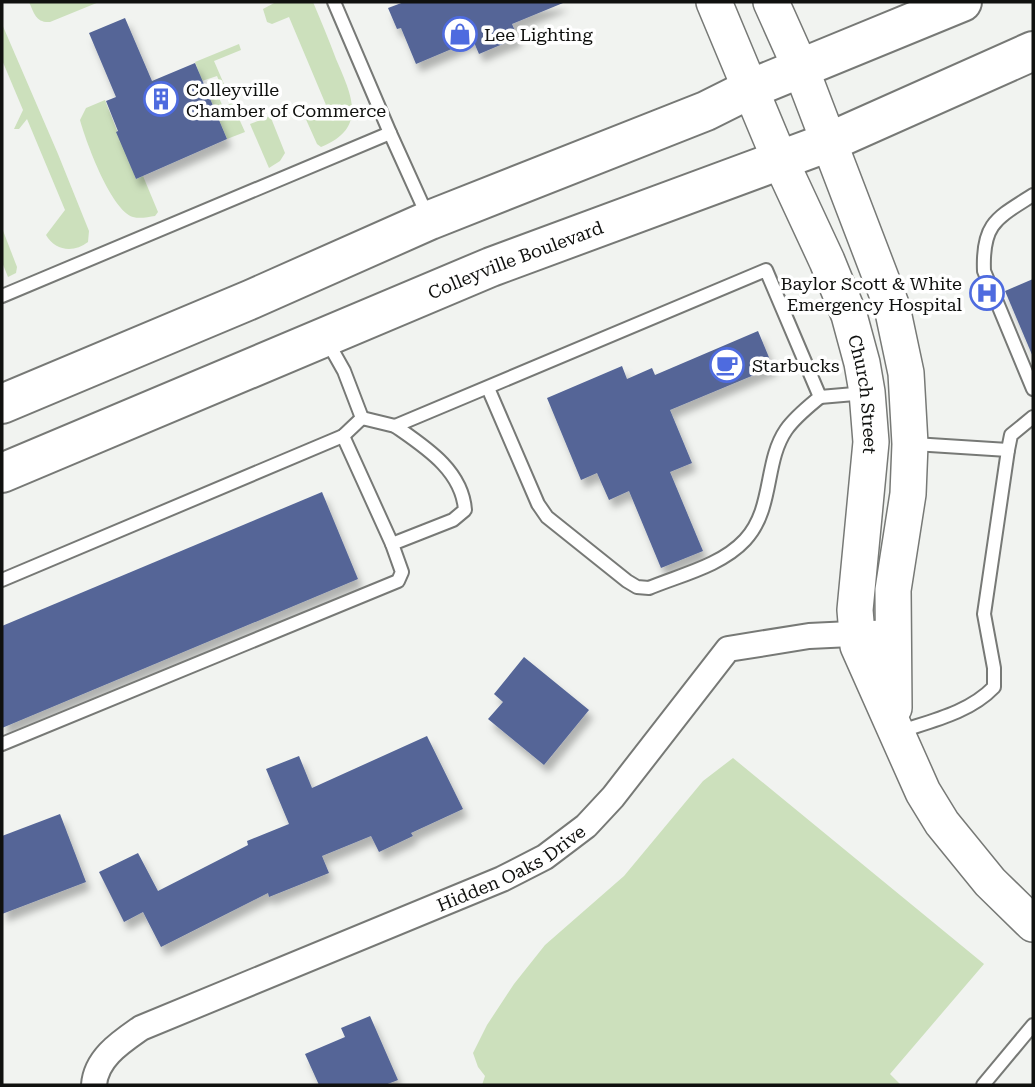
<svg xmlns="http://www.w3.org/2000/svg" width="1035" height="1087" font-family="'Roboto Serif',serif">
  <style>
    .green { fill: #cce0bc }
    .building { fill: #546597; filter: url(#shadow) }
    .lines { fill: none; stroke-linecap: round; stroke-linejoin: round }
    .lane-casing { stroke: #777976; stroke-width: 16 }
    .street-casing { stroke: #777976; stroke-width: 28 }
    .secondary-casing { stroke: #777976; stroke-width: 38 }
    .primary-casing { stroke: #777976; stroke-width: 42 }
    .lane { stroke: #fff; stroke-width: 12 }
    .street { stroke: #fff; stroke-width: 24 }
    .secondary { stroke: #fff; stroke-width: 35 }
    .primary { stroke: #fff; stroke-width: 38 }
    .labels { text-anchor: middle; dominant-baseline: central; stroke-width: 7; stroke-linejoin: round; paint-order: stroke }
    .poi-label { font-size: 18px; fill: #10110f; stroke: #fff; text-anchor: start }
    .street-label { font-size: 18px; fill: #10110f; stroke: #fff }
  </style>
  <defs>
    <filter id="shadow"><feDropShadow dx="4.5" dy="8" stdDeviation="3.5" flood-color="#0004"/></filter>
  </defs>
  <rect width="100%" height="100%" fill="#f1f3f0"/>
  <g class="green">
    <path d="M29,2H99L50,22C36,23 34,13 29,2Z"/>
    <path d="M276,2H313C321,21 329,40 336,59C351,94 369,128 321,147L317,144L304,115L326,105L289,17L272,24L267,22L263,9Z"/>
    <path d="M2,24L58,154L89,231L88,242C74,253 55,251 46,235L65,210L27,119L19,129H14L23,110L2,60Z"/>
    <polygon points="239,44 241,50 214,61 230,98 227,99 217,76 202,81 195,62"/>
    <polygon points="213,84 223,107 232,103 245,132 227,139 205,87"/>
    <path d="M105,100L136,179L143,176L158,212L155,216C148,217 140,219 133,217C111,210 86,142 80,120L86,108Z"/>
    <polygon points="268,117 271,118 285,153 280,161 269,168 250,124"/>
    <polygon points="2,228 17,267 16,273 8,277 2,262"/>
    <polygon points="733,758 984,964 890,1074 901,1085 482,1085 485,1076 478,1067 473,1053 487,1025 514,984 545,945 624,876 703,781"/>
  </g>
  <g class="building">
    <polygon points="404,2 563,2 563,3 512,24 518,38 498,46 479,54 473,40 416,64 401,28 397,29 388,8"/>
    <polygon points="125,18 152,81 195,63 227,139 136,179 116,132 118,131 106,101 116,97 89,33"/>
    <polygon points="1033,279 1033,357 1005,291"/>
    <polygon points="758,331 773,367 670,410 692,463 670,472 703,551 661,568 629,491 609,500 597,473 581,480 547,398 622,366 627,379 652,368 655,375"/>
    <polygon points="322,492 358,579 2,728 2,626"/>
    <polygon points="524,657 589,710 544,765 488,719 503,702 494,694"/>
    <polygon points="427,736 463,809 411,833 413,836 379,852 371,836 322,856 329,873 269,897 268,893 161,947 143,912 124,922 99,872 138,853 158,891 248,845 247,841 289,824 266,769 299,756 312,788"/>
    <polygon points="60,814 86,882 2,914 2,836"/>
    <polygon points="370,1016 398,1080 385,1085 319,1085 305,1054 345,1037 341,1028"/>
  </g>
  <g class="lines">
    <g class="lane-casing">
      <g id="lane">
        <polyline points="334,2 390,133 428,217"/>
        <path d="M1033,195C997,218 982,223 984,271L1033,389"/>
        <polyline points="2,296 390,133"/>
        <polyline points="326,339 344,371 362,418"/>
        <path d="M488,388L538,504L547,517L627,581L637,587L649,588C680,575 721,566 745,540C774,509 764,462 786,430C795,417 808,407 820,397"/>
        <polyline points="343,436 392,544"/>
        <polyline points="914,444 1008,450"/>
        <polyline points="2,580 343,436 362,418 395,426"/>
        <path d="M898,732C931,721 969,713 994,687V668L984,614L1008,450L1011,435L1033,417"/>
        <path d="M2,744L398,581L402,572L392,544L453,520L465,510C462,470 425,447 395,426L766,270L820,397L866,393"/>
        <polyline points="983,1085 1033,1025"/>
      </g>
    </g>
    <g class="street-casing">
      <g id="street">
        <path id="s1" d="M94,1085C96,1058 121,1042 141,1028L502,879L545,857L586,826L613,797L728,649L809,636L893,632"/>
      </g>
    </g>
    <g class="secondary-casing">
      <g id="secondary">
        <path id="s2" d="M714,2L780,160L827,261L849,315L862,363L867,392L871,442L855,610L858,646L923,792L942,823L990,882L1033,924"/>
        <polyline points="771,2 801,69 892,307 906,373 910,444 908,494 893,590 894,708"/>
      </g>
    </g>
    <g class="primary-casing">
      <g id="primary">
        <polyline points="2,404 252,299 430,220 706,111 750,89 962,2"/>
        <path id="s3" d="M2,473L491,267L829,142L1033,51"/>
      </g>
    </g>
    <use href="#lane" class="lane"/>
    <use href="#street" class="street"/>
    <use href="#secondary" class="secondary"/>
    <use href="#primary" class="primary"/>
  </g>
  <defs>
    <g id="shop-ring" transform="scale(1.75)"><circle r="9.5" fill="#fff" stroke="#4e6bdf" stroke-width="1.5"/><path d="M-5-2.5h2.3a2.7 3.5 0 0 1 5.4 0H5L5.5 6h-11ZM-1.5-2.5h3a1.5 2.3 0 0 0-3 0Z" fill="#4e6bdf"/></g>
    <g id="building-ring" transform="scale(1.75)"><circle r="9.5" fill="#fff" stroke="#4e6bdf" stroke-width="1.5"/><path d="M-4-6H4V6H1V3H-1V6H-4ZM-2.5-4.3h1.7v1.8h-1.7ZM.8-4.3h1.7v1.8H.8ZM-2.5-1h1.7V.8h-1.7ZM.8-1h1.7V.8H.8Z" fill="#4e6bdf"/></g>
    <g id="hospital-ring" transform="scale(1.75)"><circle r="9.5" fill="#fff" stroke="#4e6bdf" stroke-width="1.5"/><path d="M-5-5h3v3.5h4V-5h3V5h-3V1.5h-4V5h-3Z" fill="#4e6bdf"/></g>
    <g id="cafe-ring" transform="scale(1.75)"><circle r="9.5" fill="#fff" stroke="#4e6bdf" stroke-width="1.5"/><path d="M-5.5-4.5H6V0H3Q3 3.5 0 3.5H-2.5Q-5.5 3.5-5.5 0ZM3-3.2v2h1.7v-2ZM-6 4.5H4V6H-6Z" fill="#4e6bdf"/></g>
  </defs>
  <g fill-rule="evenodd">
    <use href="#shop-ring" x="460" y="34"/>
    <use href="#building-ring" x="161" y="99"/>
    <use href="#hospital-ring" x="987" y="293"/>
    <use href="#cafe-ring" x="727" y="365"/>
  </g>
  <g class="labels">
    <g class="poi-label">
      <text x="484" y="34">Lee Lighting</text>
      <text x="186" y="89">Colleyville<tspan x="186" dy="21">Chamber of Commerce</tspan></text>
      <text x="962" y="283" text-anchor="end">Baylor Scott &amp; White<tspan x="962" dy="21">Emergency Hospital</tspan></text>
      <text x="752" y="365">Starbucks</text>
    </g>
    <g class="street-label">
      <text stroke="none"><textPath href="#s3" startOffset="556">Colleyville Boulevard</textPath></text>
      <text stroke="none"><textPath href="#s2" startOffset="422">Church Street</textPath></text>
      <text stroke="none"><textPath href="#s1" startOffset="480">Hidden Oaks Drive</textPath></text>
    </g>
  </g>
  <rect width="1035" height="1087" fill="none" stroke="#10110f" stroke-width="7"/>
</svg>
